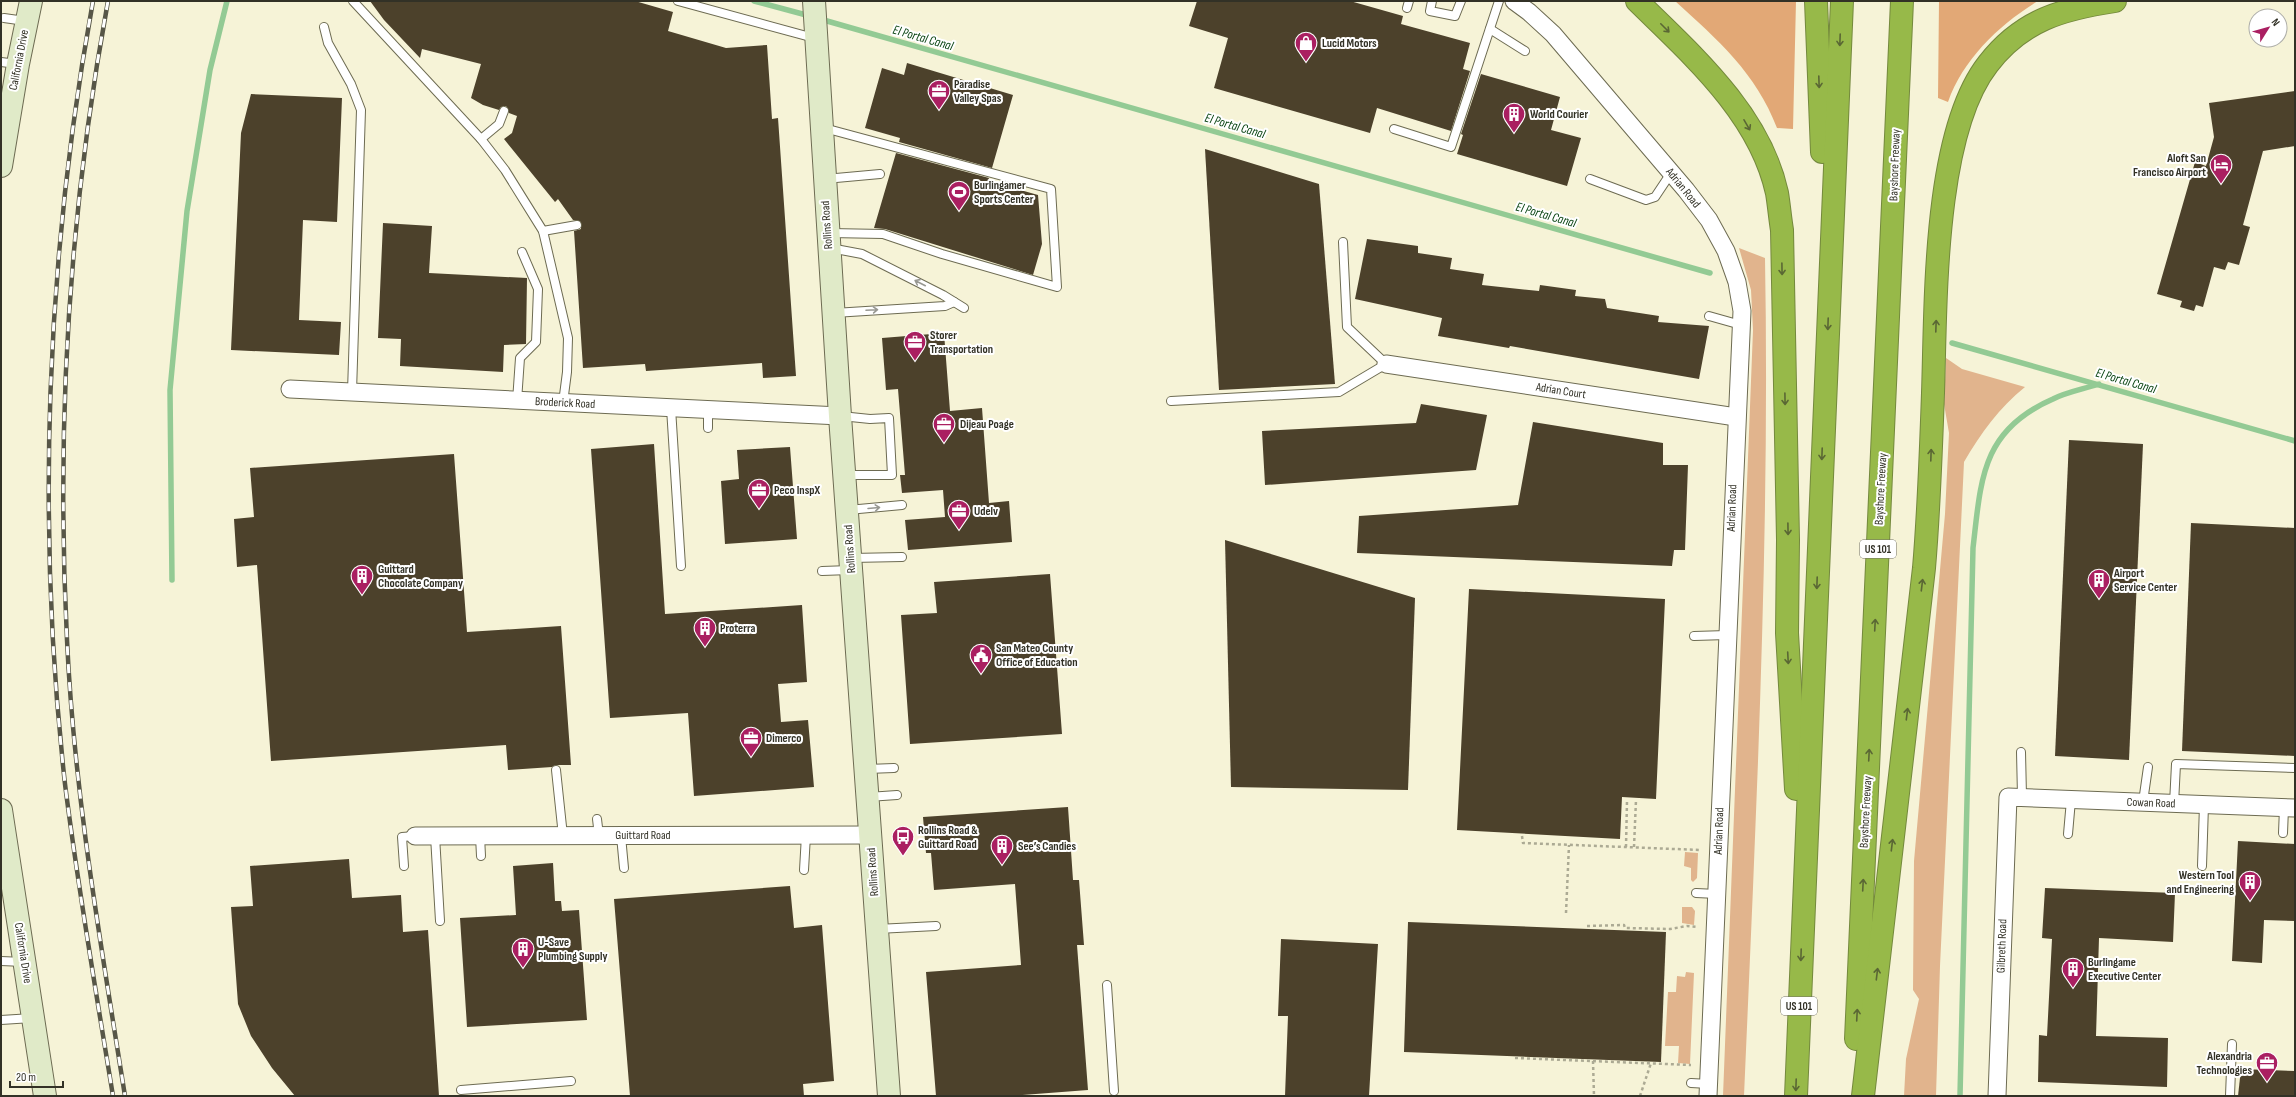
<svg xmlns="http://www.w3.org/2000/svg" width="2296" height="1097" font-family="'Sofia Sans Condensed',sans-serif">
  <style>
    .green { fill: #e1b48d }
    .forest { fill: #e2a876 }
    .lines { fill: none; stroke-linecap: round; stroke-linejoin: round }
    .stream { stroke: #93ca94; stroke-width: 5.5 }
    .building { fill: #4c412b }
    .lane-casing { stroke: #6d6b52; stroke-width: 10 }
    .street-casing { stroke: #6d6b52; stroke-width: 19 }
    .secondary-casing { stroke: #6d6b52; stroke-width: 24 }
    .highway-casing { stroke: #74893d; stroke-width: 24 }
    .path { stroke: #acaa94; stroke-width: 2.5; stroke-dasharray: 3 3; stroke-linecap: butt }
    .lane { stroke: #fff; stroke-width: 8 }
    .street { stroke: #fff; stroke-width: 17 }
    .secondary { stroke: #e0eac8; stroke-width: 22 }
    .highway { stroke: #97b949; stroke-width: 22 }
    .rail-casing { stroke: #575647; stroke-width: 4.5 }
    .rail { stroke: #fff; stroke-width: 3; stroke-dasharray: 9; stroke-linecap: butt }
    .oneway { stroke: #5a6734 }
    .oneway2 { stroke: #989892 }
    .labels { text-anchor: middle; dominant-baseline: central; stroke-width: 4; stroke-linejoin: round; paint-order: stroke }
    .shield { fill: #fff; stroke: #706f67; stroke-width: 1 }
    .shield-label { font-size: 11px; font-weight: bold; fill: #323126 }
    .poi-label { font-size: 12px; font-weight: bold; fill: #323126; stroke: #fff; text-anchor: start }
    .street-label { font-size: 12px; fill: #323126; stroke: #fff }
    .water-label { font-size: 13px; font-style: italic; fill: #003e0a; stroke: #fff }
  </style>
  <rect width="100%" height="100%" fill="#f6f3d7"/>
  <g class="green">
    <path d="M1739,248L1765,258C1770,538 1756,817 1744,1096H1723L1753,330L1751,290Z"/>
    <path d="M1946,358L1962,369L2025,387C1999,408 1981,433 1964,462L1940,966L1936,1096H1904L1906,1059L1919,999L1913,990L1914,861L1945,514L1949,433L1944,404Z"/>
    <polygon points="1685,852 1698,853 1697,878 1693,882 1691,880 1691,868 1684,866"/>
    <polygon points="1682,907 1692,907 1695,911 1694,925 1682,923"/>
    <polygon points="1686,972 1694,973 1690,1064 1678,1063 1679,1046 1665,1046 1668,992 1676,992 1677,976 1685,977"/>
  </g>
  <g class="forest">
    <path d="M1675,1H1796L1793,129L1777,128C1756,73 1718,40 1675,1Z"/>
    <path d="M1939,1H2038C2000,24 1963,59 1948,102L1938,98Z"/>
  </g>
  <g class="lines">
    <g class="stream">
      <polyline points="754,1 810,16"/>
      <polyline points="820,19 1710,273"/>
      <polyline points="1952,343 2295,441"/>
      <polyline points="172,580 170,390 187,211 210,70 227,1"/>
      <path d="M1960,1096L1973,548C1981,480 1981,430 2053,399C2067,392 2084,389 2099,384"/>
    </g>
  </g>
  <g class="building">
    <polygon points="370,1 635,1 673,12 668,31 726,48 767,45 772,119 778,118 796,376 763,378 762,363 646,371 645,364 583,368 574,231 581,229 581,222 573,220 558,199 555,202 504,139 512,133 517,116 509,113 506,106 501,107 499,110 483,105 471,98 481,64 422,49 420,58 384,20"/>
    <polygon points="1197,1 1350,1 1403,16 1401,24 1470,43 1463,69 1470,71 1451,131 1377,108 1370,133 1214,88 1228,38 1189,26"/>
    <polygon points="907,63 1013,95 992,168 899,142 900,138 865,128 882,68 904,75"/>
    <polygon points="1481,74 1560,97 1551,130 1581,138 1567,186 1457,154 1463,135 1461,134"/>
    <polygon points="2295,91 2295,146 2263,151 2243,225 2250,227 2239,265 2228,262 2225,270 2214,267 2203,307 2196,305 2194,311 2180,307 2182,301 2157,294 2195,162 2206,166 2214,137 2209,103"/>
    <polygon points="251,94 342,98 337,222 303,220 299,320 341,322 339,355 231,350 241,133"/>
    <polygon points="1205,149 1319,184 1335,384 1219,390"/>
    <polygon points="896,153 989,178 988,181 1038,195 1042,244 1033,275 885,229 874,228"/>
    <polygon points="383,223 432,226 429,273 527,278 526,344 504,345 503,372 400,366 401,339 378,338"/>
    <polygon points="1367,239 1418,246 1418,253 1452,258 1450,269 1484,274 1482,285 1539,291 1540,285 1576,290 1575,296 1605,299 1607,308 1659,316 1658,322 1709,326 1699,379 1510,346 1509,348 1438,336 1442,318 1355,299"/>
    <polygon points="944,333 950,411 982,408 989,503 1009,501 1012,542 908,550 905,520 945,517 943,490 902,493 900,475 905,475 898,389 886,390 882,338"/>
    <polygon points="1421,404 1487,415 1476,470 1265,485 1262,431 1416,423"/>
    <polygon points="1533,422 1663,443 1663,465 1688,465 1685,550 1674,550 1672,566 1357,553 1359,516 1518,505"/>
    <polygon points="2069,440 2143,444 2129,760 2055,756"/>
    <polygon points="654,444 665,614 802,605 807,682 778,684 781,722 808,720 814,787 694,796 688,713 610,718 591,449"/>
    <polygon points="790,447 797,539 725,544 721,481 739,479 737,450"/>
    <polygon points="454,454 467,632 561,626 571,765 556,765 552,767 508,770 506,745 271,761 257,565 237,567 234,519 254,517 250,468"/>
    <polygon points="2191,523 2295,528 2295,756 2182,751"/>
    <polygon points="1225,540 1415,598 1408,790 1231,787"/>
    <polygon points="1050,574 1062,734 910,744 901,615 937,613 934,582"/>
    <polygon points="1469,589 1665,599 1656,799 1622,797 1620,839 1457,830"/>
    <polygon points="1068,807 1073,880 1079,880 1084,945 1077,945 1088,1090 1008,1096 936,1096 926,972 1021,965 1015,884 934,890 931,853 926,853 923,817"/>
    <polygon points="2238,841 2295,844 2295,921 2264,920 2262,963 2232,961"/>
    <polygon points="349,859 352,898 401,895 403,932 428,930 439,1096 295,1096 272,1068 251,1036 238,1004 231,907 253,906 250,866"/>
    <polygon points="553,863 555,901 561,901 562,911 579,910 587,1020 467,1027 460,918 516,915 513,866"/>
    <polygon points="790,886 794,928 822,925 834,1081 803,1084 804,1096 630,1096 614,899"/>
    <polygon points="2045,888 2175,893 2173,942 2099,938 2096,1036 2168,1038 2167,1087 2038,1082 2039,1035 2047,1036 2052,939 2042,938"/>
    <polygon points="1408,922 1666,932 1661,1062 1404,1052"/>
    <polygon points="1281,939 1378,944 1369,1096 1285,1096 1288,1016 1278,1016"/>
    <polygon points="2241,1069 2295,1071 2295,1096 2238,1096"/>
  </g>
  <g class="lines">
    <g class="lane-casing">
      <g id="lane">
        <polyline points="353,1 481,139 505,170 543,231 568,338 567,372 563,403"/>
        <polyline points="678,1 814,38"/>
        <polyline points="1432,1 1430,11 1455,16 1461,1"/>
        <polyline points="1407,8 1409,1"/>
        <polyline points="4,18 25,21"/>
        <polyline points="324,27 328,43 351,84 361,110 352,392"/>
        <polyline points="1490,29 1525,51"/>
        <polyline points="1,62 17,64"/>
        <polyline points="824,128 1051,189 1057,287 942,254 883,234 830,233"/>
        <polyline points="1394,129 1451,147 1499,1"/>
        <polyline points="481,139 499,124 504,111"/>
        <polyline points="825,179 880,174"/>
        <polyline points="1590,179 1646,200 1655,197 1671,173"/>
        <polyline points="543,231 577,225"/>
        <polyline points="830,248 862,254 943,295 964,308"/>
        <polyline points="834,313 945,306 954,302"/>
        <polyline points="1709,316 1741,325"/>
        <polyline points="517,401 520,358 536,342 538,289 522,252"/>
        <polyline points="1171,401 1339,392 1386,364 1347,327 1343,242"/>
        <polyline points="671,408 681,566"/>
        <polyline points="708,411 708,428"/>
        <polyline points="841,416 870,419 889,418 892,475 845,475"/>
        <polyline points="848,510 902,505"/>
        <polyline points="851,558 902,557"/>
        <polyline points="822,571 850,570"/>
        <polyline points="1694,636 1727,635"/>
        <polyline points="2021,752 2022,796"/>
        <polyline points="867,769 894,768"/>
        <polyline points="556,770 563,836"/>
        <polyline points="868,797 897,795"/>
        <polyline points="2143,802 2148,767"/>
        <polyline points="2174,804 2176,764 2295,768"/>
        <polyline points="597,819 599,836"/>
        <polyline points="2283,833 2284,808"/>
        <polyline points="2068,834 2071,800"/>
        <polyline points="435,836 440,921"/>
        <polyline points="480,836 481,856"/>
        <polyline points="621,836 624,868"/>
        <polyline points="404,866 402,837 415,836"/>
        <polyline points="2202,866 2204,805"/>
        <polyline points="804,870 806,835"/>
        <polyline points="1696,893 1717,894"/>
        <polyline points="877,929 936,926"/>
        <polyline points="1,961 24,962"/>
        <polyline points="1107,985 1114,1091"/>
        <polyline points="1,1020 32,1018"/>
        <polyline points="1691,1083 1709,1084"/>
        <polyline points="461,1090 571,1081"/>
        <polyline points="2230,1096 2232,1044"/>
      </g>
    </g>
    <g class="street-casing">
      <g id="street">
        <polyline points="1514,1 1529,12 1553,34 1686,190 1709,220 1726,251 1737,282 1742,311 1708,1096"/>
        <polyline points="1386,364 1736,417"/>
        <polyline points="290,389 840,416"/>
        <polyline points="415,836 871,835"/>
        <polyline points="1997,1096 2008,797 2295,808"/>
      </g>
    </g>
    <g class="secondary-casing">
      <g id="secondary">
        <polyline points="814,1 840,416 889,1096"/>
        <polyline points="1,166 18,64 31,1"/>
        <polyline points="1,810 45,1096"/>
      </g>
    </g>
    <g class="highway-casing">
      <g id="highway">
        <path d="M1637,1C1692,55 1760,114 1777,193C1779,205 1780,218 1782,230L1788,540L1787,633L1796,789"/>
        <polyline points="1816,1 1822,152"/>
        <polyline points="1856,1039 1902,1"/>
        <polyline points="1796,1096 1842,1"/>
        <path d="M1863,1096L1924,568C1929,510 1931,451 1933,393C1936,304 1933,134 1988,64C2022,20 2062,9 2115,1"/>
      </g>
    </g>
    <g class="path">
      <polyline points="1522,836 1523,843 1700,850"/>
      <polyline points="1626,847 1627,801"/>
      <polyline points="1634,847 1636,800"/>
      <polyline points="1566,913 1569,845"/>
      <polyline points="1587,926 1624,925 1625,928 1670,929 1687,926 1697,927"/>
      <polyline points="1515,1058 1691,1065"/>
      <polyline points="1593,1061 1594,1096"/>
      <polyline points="1640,1096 1651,1063"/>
    </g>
    <use href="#lane" class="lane"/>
    <use href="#street" class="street"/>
    <use href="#secondary" class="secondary"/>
    <use href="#highway" class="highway"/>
    <g class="rail-casing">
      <g id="rail">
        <path d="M93,1C46,258 36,525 65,784C78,888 96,992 113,1096"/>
        <path d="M108,1C69,212 56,426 67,640C74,793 101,945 125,1096"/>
      </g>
    </g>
    <use href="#rail" class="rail"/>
  </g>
  <defs><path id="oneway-shaft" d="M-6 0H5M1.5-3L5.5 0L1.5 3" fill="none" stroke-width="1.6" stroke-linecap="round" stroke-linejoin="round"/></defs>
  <g class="oneway">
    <use href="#oneway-shaft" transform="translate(1665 28) rotate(45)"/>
    <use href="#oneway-shaft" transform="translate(1840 40) rotate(92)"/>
    <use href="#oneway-shaft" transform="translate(1819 82) rotate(88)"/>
    <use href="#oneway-shaft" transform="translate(1747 125) rotate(60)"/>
    <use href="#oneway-shaft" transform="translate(1782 269) rotate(89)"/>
    <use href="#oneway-shaft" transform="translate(1828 324) rotate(92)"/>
    <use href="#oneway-shaft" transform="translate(1936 326) rotate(-88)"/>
    <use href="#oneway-shaft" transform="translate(1785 399) rotate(89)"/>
    <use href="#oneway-shaft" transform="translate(1822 454) rotate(92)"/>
    <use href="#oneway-shaft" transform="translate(1931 455) rotate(-88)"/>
    <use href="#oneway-shaft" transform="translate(1788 529) rotate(89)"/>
    <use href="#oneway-shaft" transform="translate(1817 583) rotate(92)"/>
    <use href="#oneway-shaft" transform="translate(1922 585) rotate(-83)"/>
    <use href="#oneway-shaft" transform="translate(1875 625) rotate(-87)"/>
    <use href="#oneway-shaft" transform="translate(1788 658) rotate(87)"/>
    <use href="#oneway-shaft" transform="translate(1907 714) rotate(-83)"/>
    <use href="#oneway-shaft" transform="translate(1869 755) rotate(-87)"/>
    <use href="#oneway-shaft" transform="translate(1892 845) rotate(-83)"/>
    <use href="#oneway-shaft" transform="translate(1863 885) rotate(-87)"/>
    <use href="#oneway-shaft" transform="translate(1801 955) rotate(92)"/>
    <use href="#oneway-shaft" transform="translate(1877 974) rotate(-83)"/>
    <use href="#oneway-shaft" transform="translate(1857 1015) rotate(-87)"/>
    <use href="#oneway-shaft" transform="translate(1796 1085) rotate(92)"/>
  </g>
  <g class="oneway2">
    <use href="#oneway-shaft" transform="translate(920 283) rotate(-153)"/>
    <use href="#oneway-shaft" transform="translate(872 310) rotate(-3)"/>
    <use href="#oneway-shaft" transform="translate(874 508) rotate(-5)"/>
  </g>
  <defs>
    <g id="shop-pin" transform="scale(1.15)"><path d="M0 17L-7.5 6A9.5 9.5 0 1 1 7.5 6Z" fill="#aa1f61" stroke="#fff"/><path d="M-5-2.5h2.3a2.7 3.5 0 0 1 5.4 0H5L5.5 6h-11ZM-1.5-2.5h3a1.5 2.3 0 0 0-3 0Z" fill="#fff"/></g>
    <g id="office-pin" transform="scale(1.15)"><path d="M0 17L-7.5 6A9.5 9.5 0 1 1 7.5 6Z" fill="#aa1f61" stroke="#fff"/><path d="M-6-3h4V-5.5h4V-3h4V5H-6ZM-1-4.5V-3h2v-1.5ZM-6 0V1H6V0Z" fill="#fff"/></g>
    <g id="building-pin" transform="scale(1.15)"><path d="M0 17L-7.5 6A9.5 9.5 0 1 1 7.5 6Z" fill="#aa1f61" stroke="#fff"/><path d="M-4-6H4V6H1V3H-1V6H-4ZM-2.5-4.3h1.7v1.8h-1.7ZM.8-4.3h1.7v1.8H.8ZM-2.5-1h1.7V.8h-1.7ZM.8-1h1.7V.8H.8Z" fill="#fff"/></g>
    <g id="hotel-pin" transform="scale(1.15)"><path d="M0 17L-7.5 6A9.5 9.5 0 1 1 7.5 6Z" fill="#aa1f61" stroke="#fff"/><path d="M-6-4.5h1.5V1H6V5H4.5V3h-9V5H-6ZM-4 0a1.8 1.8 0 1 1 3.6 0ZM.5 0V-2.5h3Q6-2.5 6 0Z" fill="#fff"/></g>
    <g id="stadium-pin" transform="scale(1.15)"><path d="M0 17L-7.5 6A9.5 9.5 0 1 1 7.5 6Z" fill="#aa1f61" stroke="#fff"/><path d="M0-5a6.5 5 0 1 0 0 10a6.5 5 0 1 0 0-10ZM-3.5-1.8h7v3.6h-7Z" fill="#fff"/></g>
    <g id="civic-pin" transform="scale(1.15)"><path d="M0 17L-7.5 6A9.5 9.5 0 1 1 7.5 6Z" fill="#aa1f61" stroke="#fff"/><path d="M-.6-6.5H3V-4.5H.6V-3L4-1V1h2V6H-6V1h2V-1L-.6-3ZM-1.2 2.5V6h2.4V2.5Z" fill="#fff"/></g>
    <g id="bus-pin" transform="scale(1.15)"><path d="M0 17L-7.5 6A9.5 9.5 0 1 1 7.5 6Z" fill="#aa1f61" stroke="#fff"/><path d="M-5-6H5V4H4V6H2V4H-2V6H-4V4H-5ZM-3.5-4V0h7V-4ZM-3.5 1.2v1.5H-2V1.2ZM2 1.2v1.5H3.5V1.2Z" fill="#fff"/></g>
  </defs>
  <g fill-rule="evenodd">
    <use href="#shop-pin" x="1306" y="43"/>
    <use href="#office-pin" x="939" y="91"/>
    <use href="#building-pin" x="1514" y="114"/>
    <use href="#hotel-pin" x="2221" y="165"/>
    <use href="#stadium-pin" x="959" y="192"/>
    <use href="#office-pin" x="915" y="342"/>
    <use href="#office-pin" x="944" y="424"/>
    <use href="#office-pin" x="759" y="490"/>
    <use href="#office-pin" x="959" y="511"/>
    <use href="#building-pin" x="362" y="576"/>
    <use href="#building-pin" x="2099" y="580"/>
    <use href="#building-pin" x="705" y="628"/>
    <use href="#civic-pin" x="981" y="655"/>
    <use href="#office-pin" x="751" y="738"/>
    <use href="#bus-pin" x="903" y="837"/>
    <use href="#building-pin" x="1002" y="846"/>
    <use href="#building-pin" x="2250" y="882"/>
    <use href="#building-pin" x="523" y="949"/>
    <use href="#building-pin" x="2073" y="969"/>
    <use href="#office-pin" x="2267" y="1063"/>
  </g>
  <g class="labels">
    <g class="shield">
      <rect x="1860" y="540" width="36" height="18" rx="3"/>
      <rect x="1781" y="997" width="36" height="18" rx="3"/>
    </g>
    <g class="shield-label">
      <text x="1878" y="549">US 101</text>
      <text x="1799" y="1006">US 101</text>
    </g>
    <g class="poi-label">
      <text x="1322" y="43">Lucid Motors</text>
      <text x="954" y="84">Paradise<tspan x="954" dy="14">Valley Spas</tspan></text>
      <text x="1530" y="114">World Courier</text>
      <text x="2206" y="158" text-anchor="end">Aloft San<tspan x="2206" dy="14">Francisco Airport</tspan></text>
      <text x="974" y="185">Burlingamer<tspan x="974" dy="14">Sports Center</tspan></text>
      <text x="930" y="335">Storer<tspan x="930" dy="14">Transportation</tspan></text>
      <text x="960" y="424">Dijeau Poage</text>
      <text x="774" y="490">Peco InspX</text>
      <text x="974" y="511">Udelv</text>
      <text x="378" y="569">Guittard<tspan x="378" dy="14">Chocolate Company</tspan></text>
      <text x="2114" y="573">Airport<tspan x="2114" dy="14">Service Center</tspan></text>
      <text x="720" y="628">Proterra</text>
      <text x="996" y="648">San Mateo County<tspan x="996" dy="14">Office of Education</tspan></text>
      <text x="766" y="738">Dimerco</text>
      <text x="918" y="830">Rollins Road &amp;<tspan x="918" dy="14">Guittard Road</tspan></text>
      <text x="1018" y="846">See’s Candies</text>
      <text x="2234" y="875" text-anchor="end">Western Tool<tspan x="2234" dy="14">and Engineering</tspan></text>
      <text x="538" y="942">U-Save<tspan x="538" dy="14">Plumbing Supply</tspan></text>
      <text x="2088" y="962">Burlingame<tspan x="2088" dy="14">Executive Center</tspan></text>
      <text x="2252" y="1056" text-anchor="end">Alexandria<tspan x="2252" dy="14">Technologies</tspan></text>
    </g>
    <g class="street-label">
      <text transform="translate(19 60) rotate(-79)">California Drive</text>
      <text transform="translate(1895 165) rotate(-88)">Bayshore Freeway</text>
      <text transform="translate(1683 188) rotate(51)">Adrian Road</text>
      <text transform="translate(827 225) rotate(-94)">Rollins Road</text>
      <text transform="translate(1561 391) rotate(9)">Adrian Court</text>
      <text transform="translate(565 403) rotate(3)">Broderick Road</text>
      <text transform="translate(1881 489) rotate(-87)">Bayshore Freeway</text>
      <text transform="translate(1732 508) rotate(-88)">Adrian Road</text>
      <text transform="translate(850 549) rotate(-94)">Rollins Road</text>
      <text transform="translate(2151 803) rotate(2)">Cowan Road</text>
      <text transform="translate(1866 812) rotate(-87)">Bayshore Freeway</text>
      <text transform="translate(1719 831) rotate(-88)">Adrian Road</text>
      <text x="643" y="835">Guittard Road</text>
      <text transform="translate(873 872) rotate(-94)">Rollins Road</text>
      <text transform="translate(2002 946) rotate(-88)">Gilbreth Road</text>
      <text transform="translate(23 953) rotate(81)">California Drive</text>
    </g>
    <g class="water-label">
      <text transform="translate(923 38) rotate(16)">El Portal Canal</text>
      <text transform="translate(1235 126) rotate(16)">El Portal Canal</text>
      <text transform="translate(1546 215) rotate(16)">El Portal Canal</text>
      <text transform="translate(2126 381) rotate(16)">El Portal Canal</text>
    </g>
  </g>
  <rect width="2296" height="1097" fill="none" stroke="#323126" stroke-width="4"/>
  <g transform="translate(2268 28) rotate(53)"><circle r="19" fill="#ffffff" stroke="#adada8"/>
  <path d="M0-3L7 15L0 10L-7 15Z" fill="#aa1f61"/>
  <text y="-6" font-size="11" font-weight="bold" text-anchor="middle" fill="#323126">N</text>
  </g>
  <path d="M10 1081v6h53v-6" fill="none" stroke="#323126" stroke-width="2"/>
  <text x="16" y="1081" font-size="12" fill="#323126" stroke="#ffffff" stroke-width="3" paint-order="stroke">20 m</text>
</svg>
